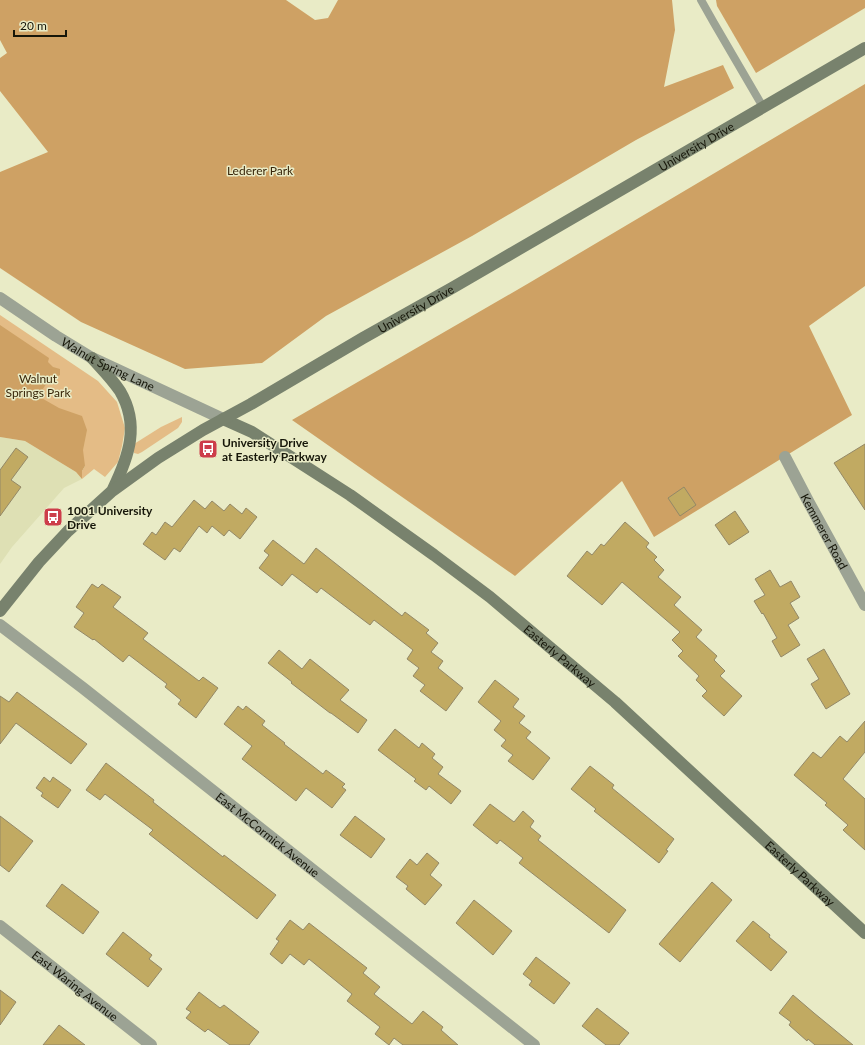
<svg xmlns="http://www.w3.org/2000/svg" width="865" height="1045" font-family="Lato,sans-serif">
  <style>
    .built { fill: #dee0b4 }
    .green { fill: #e4bc86 }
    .forest { fill: #cea164 }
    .building { fill: #c1aa62; stroke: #938867 }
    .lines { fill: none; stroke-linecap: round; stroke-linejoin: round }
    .lane { stroke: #9ca394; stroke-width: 8 }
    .street { stroke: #9ca394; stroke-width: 12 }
    .secondary { stroke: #78826d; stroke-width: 12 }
    .labels { text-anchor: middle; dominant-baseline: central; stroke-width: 3; stroke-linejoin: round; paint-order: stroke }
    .street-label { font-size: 12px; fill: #161609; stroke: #e9ebc6 }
    .park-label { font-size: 12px; fill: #39260a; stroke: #e9ebc6 }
    .poi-label { font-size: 12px; font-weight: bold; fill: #161609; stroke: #e9ebc6; text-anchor: start }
  </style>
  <rect width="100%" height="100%" fill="#e9ebc6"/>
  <polygon class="built" points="0,437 25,441 76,472 82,479 64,488 12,547 0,564"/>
  <g class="green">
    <polygon points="0,315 98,381 117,402 125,428 122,446 118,462 105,477 94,469 82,479 82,471 85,466 0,419"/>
    <polygon points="182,417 182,422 178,428 142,452 138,454 134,453 134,444 161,427"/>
  </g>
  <g class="forest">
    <polygon points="0,0 286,0 315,20 328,18 338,0 672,0 675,30 664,87 723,65 734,88 636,140 472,236 326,316 262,363 185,369 81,322 0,268 0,172 48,152 0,91 0,58 7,53 0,40"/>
    <polygon points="716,0 865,0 865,8 756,73 717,6"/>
    <polygon points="865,84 865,286 809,326 852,415 654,537 622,481 515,576 292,420 529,283"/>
    <polygon points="0,325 49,358 48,362 53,367 60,369 60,375 47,383 38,396 59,408 82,416 87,430 83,450 85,466 82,471 82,479 76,472 25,441 0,437"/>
  </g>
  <g class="building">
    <polygon points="865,444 865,510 834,463"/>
    <polygon points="16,448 28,457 11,480 21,487 0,516 0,470"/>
    <polygon points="684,487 696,505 680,516 668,498"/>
    <polygon points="194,500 205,509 212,501 224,511 230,504 242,514 246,508 257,517 240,539 229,530 224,536 212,526 207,533 199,526 180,552 174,548 165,560 143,544 152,532 156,535 165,522 172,527"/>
    <polygon points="735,511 749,532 729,545 715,525"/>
    <polygon points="625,522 649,543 646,547 657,557 654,560 664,570 658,577 681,597 674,605 702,630 696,637 717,656 714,660 725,671 720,676 742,696 724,716 702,696 707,691 696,680 699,676 678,656 683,651 672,640 680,632 622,582 602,605 567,576 587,551 592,555 601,544 604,546"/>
    <polygon points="273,540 304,564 316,548 402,616 405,612 429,630 426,633 438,643 431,652 443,661 438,668 463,688 446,711 420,691 425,685 413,676 419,668 407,659 413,650 374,620 370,625 321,588 317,593 292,574 282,586 259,568 269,555 264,551"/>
    <polygon points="770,570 780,587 791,581 800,597 790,603 799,618 788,625 800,645 781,657 772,641 777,638 763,613 762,614 754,601 765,595 755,579"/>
    <polygon points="92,584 98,588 102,584 121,597 113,607 148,633 143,639 199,681 203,677 218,688 196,718 178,704 181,700 165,687 167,684 129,655 123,662 94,639 93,640 74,627 84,613 76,607"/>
    <polygon points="824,649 850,694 826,709 811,684 819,679 807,659"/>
    <polygon points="279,650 302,669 310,659 349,690 340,700 367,720 358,733 331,713 330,713 291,683 292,682 268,663"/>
    <polygon points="495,680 519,699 513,707 525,716 519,723 531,732 526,738 550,758 533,780 508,761 513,755 501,746 506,740 494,730 501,721 478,702"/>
    <polygon points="17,692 87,744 71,764 16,723 0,744 0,696 9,702"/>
    <polygon points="238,706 243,710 246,706 265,721 262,725 285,743 284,744 323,774 326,770 345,784 342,787 346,790 332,808 306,788 296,801 242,759 252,746 224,724"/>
    <polygon points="865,721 865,752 843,779 865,799 865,850 843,830 848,825 825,805 827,803 794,775 813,752 821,758 840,736 847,742"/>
    <polygon points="395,729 419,748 422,743 435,754 432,758 443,767 438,774 461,791 451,804 429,786 426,790 414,781 416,779 378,750"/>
    <polygon points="106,763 154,800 153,802 223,857 224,855 276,895 257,919 149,834 153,830 105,794 100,800 86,790"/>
    <polygon points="590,766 614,785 612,788 674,839 666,850 668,851 659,863 594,811 596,809 571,789"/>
    <polygon points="44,777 50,782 53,777 71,790 58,808 41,796 43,793 36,788"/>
    <polygon points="490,804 514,822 523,811 534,821 530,827 541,836 538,840 626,910 609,933 519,863 523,858 500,840 497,844 473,825"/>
    <polygon points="0,816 33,841 9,872 0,865"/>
    <polygon points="355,816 385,839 371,858 340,835"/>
    <polygon points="427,853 439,863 430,875 442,885 425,905 406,889 408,886 396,877 410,859 417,865"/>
    <polygon points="712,882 732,900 680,962 659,944"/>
    <polygon points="62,884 99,912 83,934 46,906"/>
    <polygon points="474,900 512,931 493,955 456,923"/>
    <polygon points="290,920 303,930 309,923 367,968 363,973 380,987 374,994 412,1024 423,1011 443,1027 441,1030 458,1045 403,1045 394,1038 389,1045 375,1034 380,1027 347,1001 352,994 309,959 304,965 290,954 282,964 270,954 279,941 276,939"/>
    <polygon points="753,921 770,935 769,937 787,952 771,971 736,941"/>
    <polygon points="123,932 152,955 149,959 162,969 148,987 106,954"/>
    <polygon points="536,957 570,983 554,1004 529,985 532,981 523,974"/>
    <polygon points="0,990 16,1002 0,1025"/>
    <polygon points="199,992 220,1008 224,1005 259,1032 249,1045 230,1045 208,1029 205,1032 186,1018 191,1012 186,1009"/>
    <polygon points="793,995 814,1013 853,1045 815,1045 808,1039 807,1041 789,1025 791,1022 779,1013"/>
    <polygon points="597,1008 629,1033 619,1045 606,1045 582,1026"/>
    <polygon points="59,1025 85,1045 43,1045"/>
  </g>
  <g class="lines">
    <polyline class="lane" points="701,0 714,23 763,107"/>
    <g class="street">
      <path id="s1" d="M0,298L56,336L92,358L223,419"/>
      <path id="s2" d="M785,457L808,501L865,605"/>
      <path id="s3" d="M0,625L83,688L534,1045"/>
      <path id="s4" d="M0,926L151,1045"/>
    </g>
    <g class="secondary">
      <path d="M92,358C101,368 112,379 120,391C140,425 129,456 113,489"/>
      <path id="s5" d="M223,419L252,432L350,495L434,555L490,597L615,702L865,933"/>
      <path id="s6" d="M0,611L39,562L68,531L111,492L158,458L203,430L251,404L363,338L452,288L865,48"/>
    </g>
  </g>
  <defs>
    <g id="bus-square" transform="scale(1)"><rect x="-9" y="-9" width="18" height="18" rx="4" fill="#cd3d4a" stroke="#e9ebc6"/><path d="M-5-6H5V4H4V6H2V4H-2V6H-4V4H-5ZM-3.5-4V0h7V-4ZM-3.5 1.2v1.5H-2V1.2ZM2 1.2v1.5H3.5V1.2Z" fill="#fff"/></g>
  </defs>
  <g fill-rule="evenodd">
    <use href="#bus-square" x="208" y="449"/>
    <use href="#bus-square" x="53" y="517"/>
  </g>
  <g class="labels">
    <g class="street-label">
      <text stroke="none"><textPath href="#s6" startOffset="843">University Drive</textPath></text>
      <text stroke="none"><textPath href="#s6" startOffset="519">University Drive</textPath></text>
      <text stroke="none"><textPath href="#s1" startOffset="127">Walnut Spring Lane</textPath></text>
      <text stroke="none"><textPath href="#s2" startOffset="84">Kemmerer Road</textPath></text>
      <text stroke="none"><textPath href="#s5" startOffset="413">Easterly Parkway</textPath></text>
      <text stroke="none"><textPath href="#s3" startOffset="340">East McCormick Avenue</textPath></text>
      <text stroke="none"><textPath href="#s5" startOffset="737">Easterly Parkway</textPath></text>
      <text stroke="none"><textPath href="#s4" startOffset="96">East Waring Avenue</textPath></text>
    </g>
    <g class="park-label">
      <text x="260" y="170">Lederer Park</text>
      <text x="38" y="378">Walnut<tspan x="38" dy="14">Springs Park</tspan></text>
    </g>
    <g class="poi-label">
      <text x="222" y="442">University Drive<tspan x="222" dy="14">at Easterly Parkway</tspan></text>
      <text x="67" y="510">1001 University<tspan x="67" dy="14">Drive</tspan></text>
    </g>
  </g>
  <path d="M14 30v6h52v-6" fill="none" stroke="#161609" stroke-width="2"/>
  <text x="20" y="30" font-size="12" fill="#161609" stroke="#e9ebc6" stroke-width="3" paint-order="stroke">20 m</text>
</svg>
